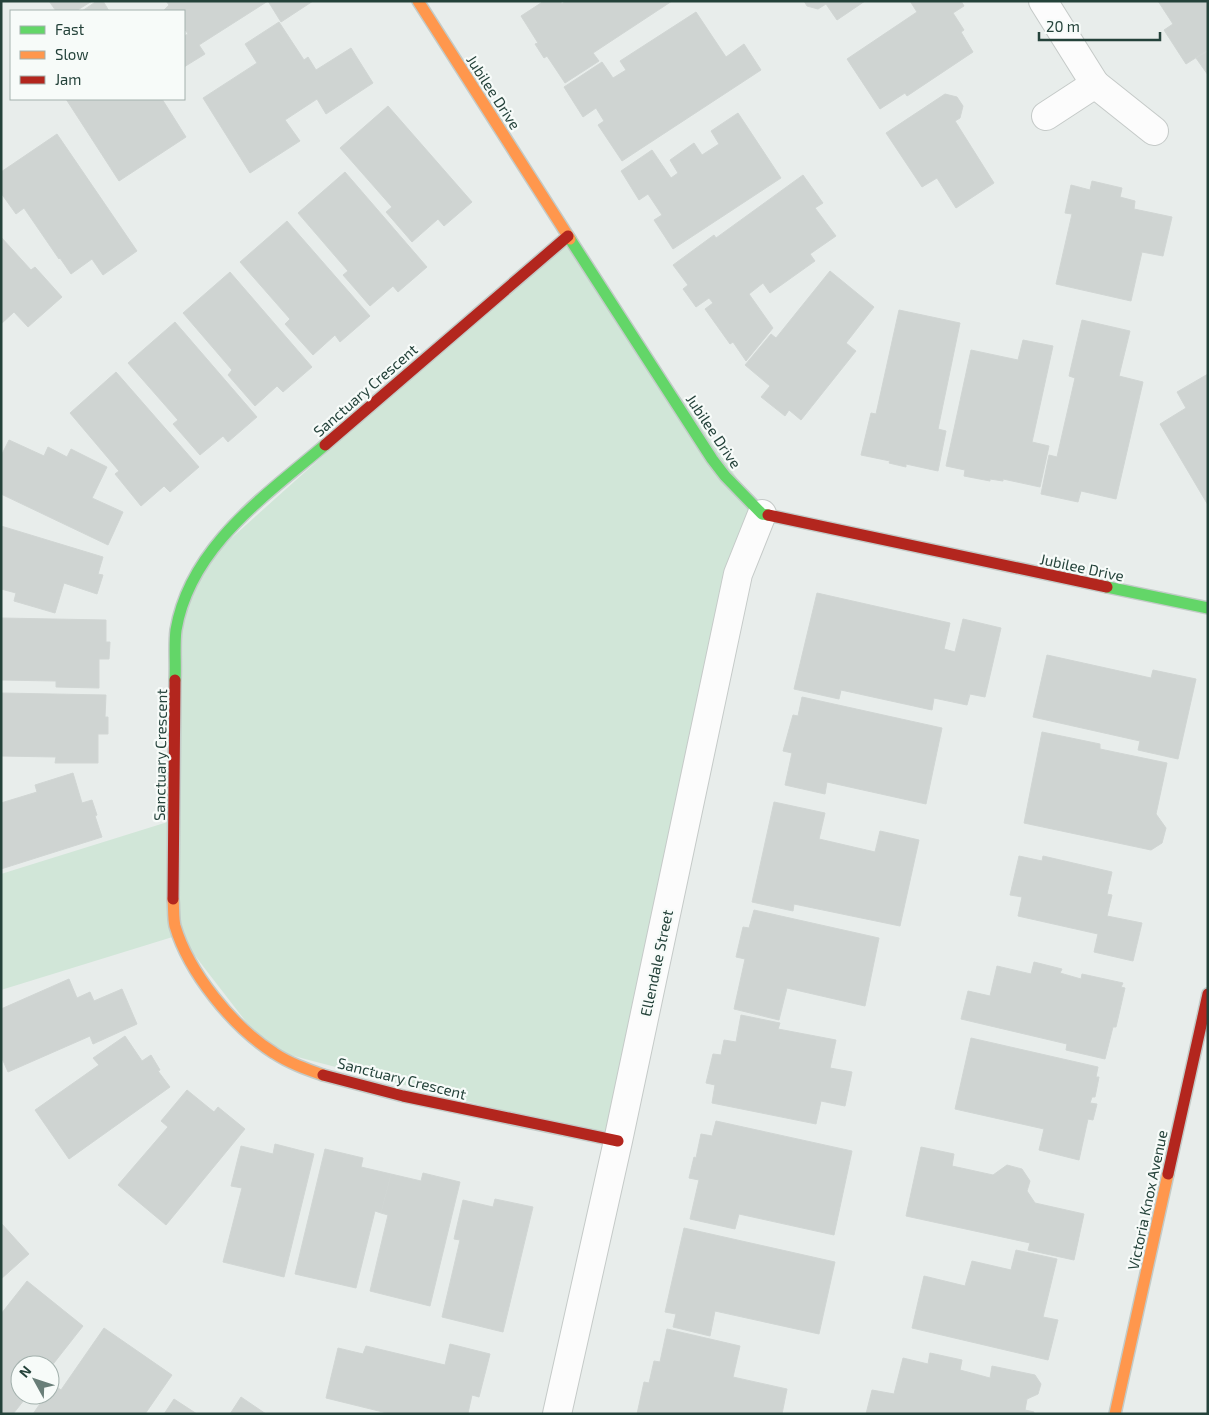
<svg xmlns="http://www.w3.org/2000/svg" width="1209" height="1415" font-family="'Exo 2',sans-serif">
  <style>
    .green { fill: #d1e6d8 }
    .building { fill: #cfd4d2; stroke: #d1d6d4 }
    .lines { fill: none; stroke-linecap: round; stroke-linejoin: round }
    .street-casing { stroke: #c5cac8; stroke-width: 30 }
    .fast-casing { stroke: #c3cbc8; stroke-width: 14 }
    .slow-casing { stroke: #c3cbc8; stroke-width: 14 }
    .jam-casing { stroke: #c3cbc8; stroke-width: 14 }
    .street { stroke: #fcfcfc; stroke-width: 28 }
    .fast { stroke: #63d668; stroke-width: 11 }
    .slow { stroke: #ff974d; stroke-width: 11 }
    .jam { stroke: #b3261e; stroke-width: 11 }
    .labels { text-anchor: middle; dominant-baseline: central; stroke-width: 4.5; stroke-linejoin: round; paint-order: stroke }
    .street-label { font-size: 15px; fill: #24423a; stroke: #f7fbf9 }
  </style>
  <rect width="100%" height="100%" fill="#e8edeb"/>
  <polygon class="green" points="568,236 762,514 618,1141 267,1049 179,935 1,990 1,874 174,820 176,632 198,568"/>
  <g class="building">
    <polygon points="49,1 92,1 76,11 56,11"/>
    <polygon points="97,1 103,1 109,11 82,11"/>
    <polygon points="166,1 268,1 199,45 205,54 184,67 184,36 188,34 184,28 184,11 163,11 169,5"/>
    <polygon points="268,1 313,1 281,22"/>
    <polygon points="544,1 560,1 562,4 566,1 672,1 593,53 599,61 565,83 547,56 544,58 535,44 538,43 521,16"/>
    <polygon points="804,1 865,1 837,20 826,4 818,9 807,6"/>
    <polygon points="910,1 961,1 964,6 953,13 964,30 961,32 973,52 907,96 905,93 880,109 847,59 917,12"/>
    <polygon points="1158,1 1208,1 1208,50 1186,64 1164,30 1173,24"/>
    <polygon points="696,12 726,57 744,44 761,70 622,161 598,125 604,121 596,108 583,117 564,87 602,62 613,78 626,70 620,61"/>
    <polygon points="279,22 304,60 308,57 316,70 351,48 373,83 326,114 317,99 285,120 300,141 250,173 203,98 257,63 245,44"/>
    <polygon points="1208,51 1208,75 1196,58"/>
    <polygon points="945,94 957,97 963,106 960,118 955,121 994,183 956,208 937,178 922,187 886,133"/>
    <polygon points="66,99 162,99 186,137 119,181"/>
    <polygon points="388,106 472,202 444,226 438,219 412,242 386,212 392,207 340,148"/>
    <polygon points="738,113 781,178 673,249 654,220 662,215 648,194 639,200 621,171 652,150 671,178 678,173 670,160 694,143 702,155 719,144 711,131"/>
    <polygon points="57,134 137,251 103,275 92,259 71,274 60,258 59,259 24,208 16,214 1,193 1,172"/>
    <polygon points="345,172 427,267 398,292 393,286 370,306 343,275 348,271 298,213"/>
    <polygon points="803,175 823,203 815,208 836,236 810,254 815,261 770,293 763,283 749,294 773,328 746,361 733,342 730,344 705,309 713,303 709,298 696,307 683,289 688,285 673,265 714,235 716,238"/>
    <polygon points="1092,181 1122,188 1120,197 1135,201 1134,209 1172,217 1163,256 1142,252 1131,301 1056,284 1072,214 1065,213 1071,185 1090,190"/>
    <polygon points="287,221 370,316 340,342 335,335 313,355 285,324 290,319 240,262"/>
    <polygon points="1,237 31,270 35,267 62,297 28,327 14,312 1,324"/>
    <polygon points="830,271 874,307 846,343 856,351 801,420 789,410 785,416 761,397 770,386 745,365 771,334 776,338"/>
    <polygon points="230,272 312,367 283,392 277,386 255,406 228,375 232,370 183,313"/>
    <polygon points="899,310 960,323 938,429 946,431 938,471 906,464 906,467 889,463 890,461 861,455 871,413 876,414"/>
    <polygon points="1082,320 1130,331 1119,376 1143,382 1116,499 1081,491 1078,502 1041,494 1049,455 1057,457 1075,378 1069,376"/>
    <polygon points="175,322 257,417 228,442 223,436 200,455 173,424 178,420 128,363"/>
    <polygon points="1023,340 1053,346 1032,442 1049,446 1040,487 1003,479 1003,481 990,479 990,481 964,476 965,470 946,466 971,350 1018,360"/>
    <polygon points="116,372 199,467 170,492 164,486 141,506 115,474 119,471 70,413"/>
    <polygon points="1208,374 1208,505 1160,424 1186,408 1177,392"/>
    <polygon points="9,440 44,456 48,447 67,457 71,449 107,467 92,498 123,512 108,545 1,494 1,456"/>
    <polygon points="1,526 103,557 98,574 103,575 97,594 64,583 55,613 14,601 16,593 1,589"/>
    <polygon points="817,593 950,623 944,649 955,652 963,619 1001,628 985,697 970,694 967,705 934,698 932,710 841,690 839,699 794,689"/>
    <polygon points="1,618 106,620 106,642 110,642 109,659 99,659 99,688 56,687 56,681 1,680"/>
    <polygon points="1047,655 1151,678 1153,670 1196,679 1178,759 1138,750 1140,741 1033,717"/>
    <polygon points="1,693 106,695 105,717 108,717 108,734 98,734 98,763 55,763 56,757 1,756"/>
    <polygon points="802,697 942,728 926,804 827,782 825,794 785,785 792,753 783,751 793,715 798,716"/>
    <polygon points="1042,732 1100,744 1100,749 1167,763 1156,814 1166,828 1162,843 1151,850 1024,823"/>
    <polygon points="73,773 82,803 92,800 97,815 95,816 102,837 1,869 1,803 37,792 35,785"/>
    <polygon points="774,802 825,813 819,839 875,852 880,831 919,840 900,926 794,904 793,911 752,902"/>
    <polygon points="1019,856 1042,861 1043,856 1112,872 1107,894 1112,895 1107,916 1142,923 1133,961 1094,952 1098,934 1018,916 1022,897 1010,895"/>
    <polygon points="754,910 879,938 865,1006 787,988 779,1020 734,1009 745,959 736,957 743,927 749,928"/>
    <polygon points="1034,962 1062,969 1060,973 1081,979 1082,974 1123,983 1121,987 1125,988 1116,1027 1113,1027 1105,1059 1066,1050 1067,1044 961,1019 968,991 990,996 997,966 1031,974"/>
    <polygon points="69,979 77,998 90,992 94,1001 122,989 137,1024 93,1044 90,1036 8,1072 1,1056 1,1009"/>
    <polygon points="741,1015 780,1023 778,1029 836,1040 830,1068 852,1072 845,1106 821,1101 816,1124 712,1103 715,1085 706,1083 713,1054 721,1055 724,1040 736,1042"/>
    <polygon points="125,1036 142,1061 151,1055 160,1070 158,1071 170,1087 69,1159 35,1110 99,1065 93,1058"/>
    <polygon points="971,1038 1098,1067 1096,1077 1099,1077 1095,1097 1092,1097 1090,1103 1097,1104 1093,1120 1088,1119 1079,1160 1039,1150 1044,1129 955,1109"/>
    <polygon points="187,1090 214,1112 218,1107 245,1129 166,1225 118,1185 168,1127 161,1121"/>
    <polygon points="716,1121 852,1151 834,1235 739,1214 735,1229 690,1219 699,1180 689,1178 694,1157 696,1158 701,1134 712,1136"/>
    <polygon points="275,1144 314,1154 284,1277 223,1262 242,1188 231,1186 241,1146 273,1154"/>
    <polygon points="921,1147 954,1154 952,1166 993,1175 1007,1165 1022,1169 1030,1181 1027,1191 1035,1203 1084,1214 1074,1260 1028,1250 1030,1243 906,1216"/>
    <polygon points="325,1149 363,1158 361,1167 391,1174 381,1213 375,1211 356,1288 295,1274"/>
    <polygon points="423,1173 460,1182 430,1306 370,1291 388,1215 381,1213 391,1174 421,1181"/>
    <polygon points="495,1199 533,1207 503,1332 442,1317 460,1240 454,1239 463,1200 493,1207"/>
    <polygon points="1,1223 29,1254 1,1279"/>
    <polygon points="684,1228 835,1262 819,1334 715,1311 710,1336 673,1327 676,1314 665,1312"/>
    <polygon points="1016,1250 1057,1259 1043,1317 1058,1320 1048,1360 912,1328 924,1276 965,1286 972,1261 1011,1270"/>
    <polygon points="27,1281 83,1326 50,1368 50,1365 20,1365 20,1395 28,1395 13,1414 1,1414 1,1314"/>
    <polygon points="104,1328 172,1375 145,1414 33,1414 46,1395 50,1395 50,1390 54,1385 61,1390"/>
    <polygon points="667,1329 740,1346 733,1377 787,1389 782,1414 637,1414 644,1382 649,1383 654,1361 660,1362"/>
    <polygon points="450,1344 490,1354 479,1397 472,1395 468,1413 470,1414 391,1414 326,1398 338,1348 363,1354 366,1346 445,1365"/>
    <polygon points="930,1353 962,1360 960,1370 990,1378 992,1366 1035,1375 1041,1384 1038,1394 1027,1399 1025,1410 1034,1412 1034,1414 866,1414 872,1390 894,1394 903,1358 928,1364"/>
    <polygon points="241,1397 266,1414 230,1414"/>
    <polygon points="174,1399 197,1414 164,1414"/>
  </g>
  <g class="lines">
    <g class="street-casing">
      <g id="street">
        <polyline points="1043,1 1095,84"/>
        <polyline points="1046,116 1095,84 1154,131"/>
        <polyline points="557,1414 618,1141 738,574 762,514"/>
      </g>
    </g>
    <g class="fast-casing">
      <g id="fast">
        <polyline points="570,239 712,459 725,476 762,514 768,515"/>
        <polyline points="1107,587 1208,608"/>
        <path d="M175,680C176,664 174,646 176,630C190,547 265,496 325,445"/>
      </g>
    </g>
    <g class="slow-casing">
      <g id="slow">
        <polyline points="418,1 570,239"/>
        <path d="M173,899C174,908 173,917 175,926C189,973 233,1027 274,1053C289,1063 306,1069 323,1075"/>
        <polyline points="1115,1414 1168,1174"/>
      </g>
    </g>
    <g class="jam-casing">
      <g id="jam">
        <polyline points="325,445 568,236"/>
        <polyline points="768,515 1107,587"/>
        <polyline points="173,899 175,680"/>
        <polyline points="323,1075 403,1096 618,1141"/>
        <polyline points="1168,1174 1208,994"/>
      </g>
    </g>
    <use href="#street" class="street"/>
    <use href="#fast" class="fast"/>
    <use href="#slow" class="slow"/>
    <use href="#jam" class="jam"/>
  </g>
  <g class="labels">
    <g class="street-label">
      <text transform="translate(494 92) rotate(57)">Jubilee Drive</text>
      <text transform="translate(365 390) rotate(-41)">Sanctuary Crescent</text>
      <text transform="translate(714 431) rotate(56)">Jubilee Drive</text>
      <text transform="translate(1082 567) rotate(12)">Jubilee Drive</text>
      <text transform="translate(160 755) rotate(-89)">Sanctuary Crescent</text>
      <text transform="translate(656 963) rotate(-78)">Ellendale Street</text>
      <text transform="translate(402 1078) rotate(14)">Sanctuary Crescent</text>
      <text transform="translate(1147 1200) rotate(-78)">Victoria Knox Avenue</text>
    </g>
  </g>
  <rect width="1209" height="1415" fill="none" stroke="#24423a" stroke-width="5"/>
  <rect x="10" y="10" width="175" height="90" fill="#f7fbf9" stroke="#a3b1ad"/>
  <rect x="20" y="26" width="25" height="8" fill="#63d668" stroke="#a3b1ad"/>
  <text x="55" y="35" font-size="15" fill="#24423a">Fast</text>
  <rect x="20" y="51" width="25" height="8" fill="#ff974d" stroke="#a3b1ad"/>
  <text x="55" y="60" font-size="15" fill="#24423a">Slow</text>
  <rect x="20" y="76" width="25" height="8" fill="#b3261e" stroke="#a3b1ad"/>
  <text x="55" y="85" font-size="15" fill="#24423a">Jam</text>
  <g transform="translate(35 1380) rotate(310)"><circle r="24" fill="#f7fbf9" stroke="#a3b1ad"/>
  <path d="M0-4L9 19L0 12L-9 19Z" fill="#697e78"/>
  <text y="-8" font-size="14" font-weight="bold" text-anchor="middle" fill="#24423a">N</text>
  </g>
  <path d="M1039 32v8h121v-8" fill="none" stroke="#24423a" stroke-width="2.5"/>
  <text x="1046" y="32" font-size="15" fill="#24423a" stroke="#f7fbf9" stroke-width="4" paint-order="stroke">20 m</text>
</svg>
